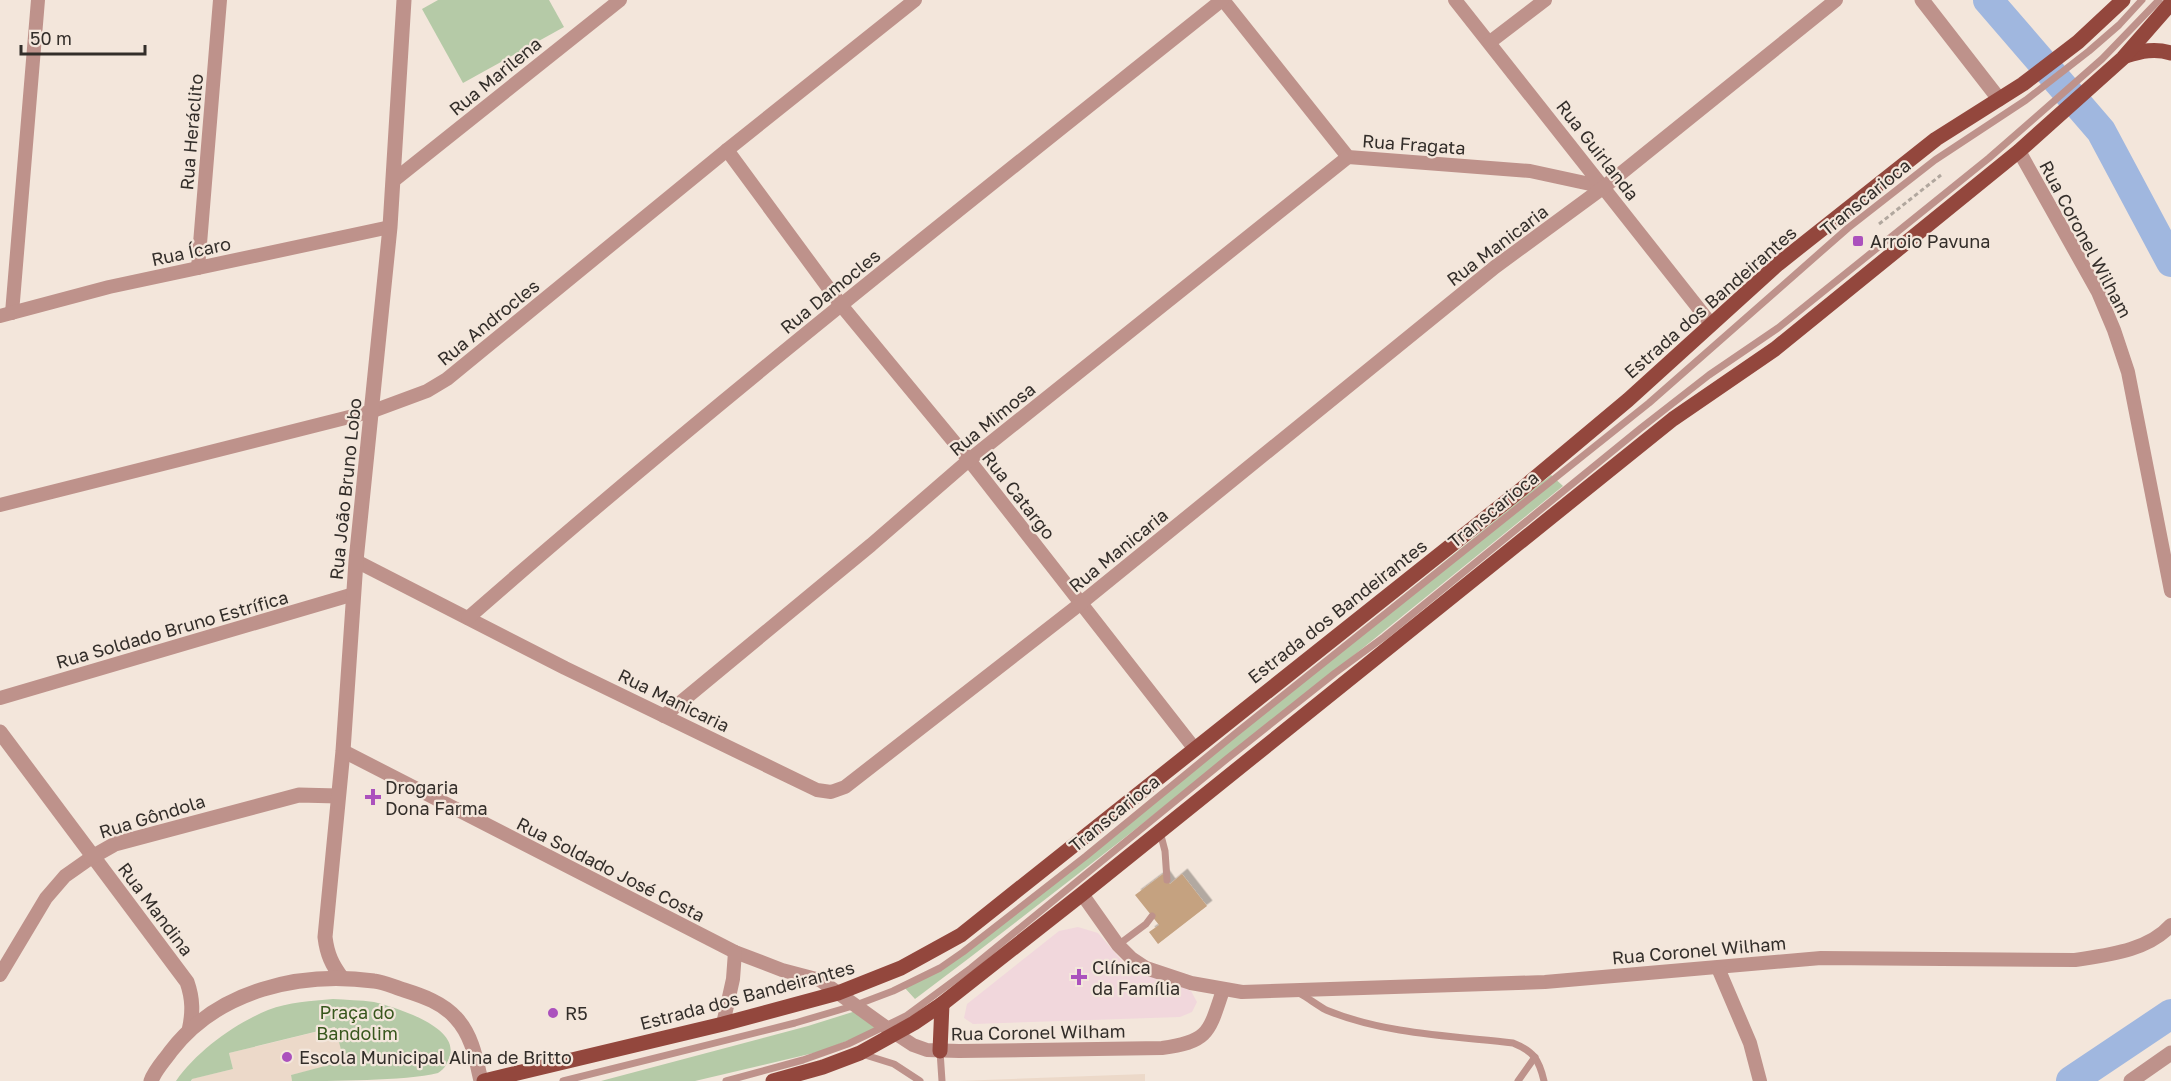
<svg xmlns="http://www.w3.org/2000/svg" width="2171" height="1081" font-family="'Golos Text',sans-serif">
  <style>
    .built { fill: #ecd9c9 }
    .medical { fill: #f1d7dc }
    .green { fill: #b5caa7 }
    .lines { fill: none; stroke-linecap: round; stroke-linejoin: round }
    .river { stroke: #a0b7df; stroke-width: 30 }
    .building { fill: #c5a280; filter: url(#shadow) }
    .path { stroke: #b1a79e; stroke-width: 3; stroke-dasharray: 4.5 3; stroke-linecap: butt }
    .service { stroke: #be928b; stroke-width: 7 }
    .minor { stroke: #be928b; stroke-width: 14 }
    .tertiary { stroke: #be928b; stroke-width: 15 }
    .primary { stroke: #93473d; stroke-width: 15 }
    .poi-dot { fill: #ab51bd; stroke: #f3e6db; stroke-width: 2 }
    .labels { text-anchor: middle; dominant-baseline: central; stroke-width: 4.5; stroke-linejoin: round; paint-order: stroke }
    .street-label { font-size: 18px; fill: #332e2a; stroke: #f3e6db }
    .poi-label { font-size: 18px; fill: #332e2a; stroke: #f3e6db; text-anchor: start }
    .park-label { font-size: 18px; fill: #38571d; stroke: #f3e6db }
  </style>
  <defs>
    <filter id="shadow"><feDropShadow dx="5.5" dy="-5.5" stdDeviation="0" flood-color="#0004"/></filter>
  </defs>
  <rect width="100%" height="100%" fill="#f3e6db"/>
  <g class="built">
    <polygon points="336,1027 344,1062 291,1075 292,1081 192,1081 191,1079 233,1069 229,1053"/>
    <polygon points="1145,1074 1145,1081 958,1081"/>
  </g>
  <polygon class="medical" points="1078,927 1098,933 1124,963 1191,991 1197,1002 1192,1012 1180,1017 973,1024 964,1018 967,1004 1059,931"/>
  <g class="green">
    <polygon points="438,0 549,0 564,27 463,83 422,9"/>
    <path d="M1551,475L1563,486C1349,660 1135,833 915,999L904,987L955,960Z"/>
    <path d="M333,999C346,1000 360,1000 374,1002C394,1007 458,1026 450,1055C448,1062 445,1069 438,1073C405,1081 330,1081 292,1081L291,1075L344,1061L335,1027L229,1053L233,1069L192,1079L191,1081H176C197,1051 234,1024 268,1010C289,1002 311,1001 333,999Z"/>
    <polygon points="859,1010 881,1027 822,1051 695,1081 601,1081 808,1026"/>
  </g>
  <g class="lines">
    <g class="river">
      <polyline points="1988,0 2101,131 2171,262"/>
      <polyline points="2071,1081 2171,1014"/>
    </g>
  </g>
  <polygon class="building" points="1163,874 1170,884 1182,874 1207,906 1158,944 1149,932 1159,925 1135,895"/>
  <g class="lines">
    <polyline class="path" points="1879,224 1941,175"/>
    <g class="service">
      <polyline points="1160,832 1165,851 1167,880"/>
      <polyline points="1118,945 1146,924 1152,916"/>
      <path d="M1299,993C1308,998 1317,1005 1326,1010C1384,1034 1451,1036 1513,1043C1533,1051 1539,1059 1544,1081"/>
      <polyline points="940,1051 942,1081"/>
      <polyline points="862,1054 894,1064 920,1081"/>
      <polyline points="563,1081 795,1023 856,1005 893,991 940,968 963,952 1086,856 1236,733 1649,403 1848,228 1935,160 2026,100 2089,51 2119,25 2142,0"/>
      <polyline points="726,1081 803,1060 848,1044 906,1016 971,968 1228,758 1335,673 1384,637 1641,428 1709,375 1778,328 1989,158 2102,59 2159,0"/>
      <polyline points="1518,1081 1535,1057"/>
    </g>
    <g class="minor">
      <polyline points="1223,0 1348,157 1530,171 1604,187"/>
      <polyline points="1455,0 1711,324"/>
      <polyline points="1490,42 1545,0"/>
      <polyline points="727,150 841,305 969,460 1194,748"/>
      <polyline points="2019,151 2098,292 2114,330 2128,372 2171,591"/>
      <polyline points="393,181 620,0"/>
      <polyline points="198,268 220,0"/>
      <polyline points="12,313 38,0"/>
      <polyline points="0,316 109,287 390,227"/>
      <polyline points="0,505 373,411 427,391 447,379 727,150 915,0"/>
      <polyline points="356,561 565,668 817,790 831,792 845,787 1080,604 1495,267 1604,187 1836,0"/>
      <path d="M468,618C712,404 968,203 1222,0"/>
      <polyline points="0,698 354,594"/>
      <polyline points="664,716 871,545 969,460 1348,157"/>
      <path d="M343,751L735,952L782,970L820,980L884,1026L913,1045L927,1050L959,1051L1162,1048C1209,1042 1209,1032 1223,990"/>
      <path d="M1082,894L1118,945L1131,958L1146,968L1191,983L1242,992L1545,982L1821,958L2075,960C2107,955 2148,951 2171,925"/>
      <polyline points="1718,968 1750,1043 1760,1081"/>
      <polyline points="0,975 46,898 65,876 92,857"/>
      <polyline points="723,1024 733,979 735,952"/>
    </g>
    <g class="tertiary">
      <polyline points="1922,0 1999,99"/>
      <path d="M0,732L187,982C193,999 193,1013 189,1031"/>
      <polyline points="92,857 115,844 299,795 338,796"/>
      <path d="M342,978C332,965 327,954 325,937L343,751L356,561L390,227L404,0"/>
      <path d="M151,1081C155,1070 164,1061 171,1051C218,990 300,971 374,981C384,982 394,987 404,990C423,996 443,1003 456,1018C472,1035 476,1059 481,1081"/>
      <polyline points="2131,1081 2171,1053"/>
    </g>
    <g class="primary">
      <path d="M2126,56C2141,51 2155,48 2171,53"/>
      <polyline points="940,1051 942,1004"/>
      <polyline points="484,1081 723,1024 838,993 901,968 961,935 1517,493 1628,400 1778,264 1936,139 2023,84 2078,42 2123,0"/>
      <polyline points="773,1081 823,1067 860,1053 914,1023 942,1004 1082,894 1673,419 1775,349 2019,151 2123,58 2171,3"/>
    </g>
  </g>
  <g class="poi-dot">
    <rect x="1852" y="235" width="12" height="12" rx="3"/>
    <path d="M370 788h6v6h6v6h-6v6h-6v-6h-6v-6h6z"/>
    <path d="M1076 968h6v6h6v6h-6v6h-6v-6h-6v-6h6z"/>
    <circle cx="553" cy="1013" r="6"/>
    <circle cx="287" cy="1057" r="6"/>
  </g>
  <g class="labels">
    <g class="street-label">
      <text transform="translate(495 76) rotate(-39)">Rua Marilena</text>
      <text transform="translate(191 132) rotate(-85)">Rua Heráclito</text>
      <text transform="translate(1414 144) rotate(4)">Rua Fragata</text>
      <text transform="translate(1598 150) rotate(52)">Rua Guirlanda</text>
      <text transform="translate(1865 197) rotate(-39)">Transcarioca</text>
      <text transform="translate(2086 239) rotate(62)">Rua Coronel Wilham</text>
      <text transform="translate(1497 245) rotate(-37)">Rua Manicaria</text>
      <text transform="translate(191 251) rotate(-12)">Rua Ícaro</text>
      <text transform="translate(830 291) rotate(-39)">Rua Damocles</text>
      <text transform="translate(1710 302) rotate(-41)">Estrada dos Bandeirantes</text>
      <text transform="translate(488 322) rotate(-39)">Rua Androcles</text>
      <text transform="translate(992 419) rotate(-39)">Rua Mimosa</text>
      <text transform="translate(345 489) rotate(-84)">Rua João Bruno Lobo</text>
      <text transform="translate(1019 495) rotate(52)">Rua Catargo</text>
      <text transform="translate(1493 509) rotate(-39)">Transcarioca</text>
      <text transform="translate(1118 550) rotate(-39)">Rua Manicaria</text>
      <text transform="translate(1337 611) rotate(-38)">Estrada dos Bandeirantes</text>
      <text transform="translate(172 629) rotate(-16)">Rua Soldado Bruno Estrífica</text>
      <text transform="translate(674 700) rotate(26)">Rua Manicaria</text>
      <text transform="translate(1114 813) rotate(-39)">Transcarioca</text>
      <text transform="translate(152 816) rotate(-17)">Rua Gôndola</text>
      <text transform="translate(611 869) rotate(27)">Rua Soldado José Costa</text>
      <text transform="translate(156 909) rotate(53)">Rua Mandina</text>
      <text transform="translate(1699 950) rotate(-5)">Rua Coronel Wilham</text>
      <text transform="translate(747 995) rotate(-15)">Estrada dos Bandeirantes</text>
      <text transform="translate(1038 1032) rotate(-1)">Rua Coronel Wilham</text>
    </g>
    <g class="poi-label">
      <text x="1870" y="241">Arroio Pavuna</text>
      <text x="385" y="787">Drogaria<tspan x="385" dy="21">Dona Farma</tspan></text>
      <text x="1092" y="967">Clínica<tspan x="1092" dy="21">da Família</tspan></text>
      <text x="565" y="1013">R5</text>
      <text x="299" y="1057">Escola Municipal Alina de Britto</text>
    </g>
    <g class="park-label">
      <text x="357" y="1012">Praça do<tspan x="357" dy="21">Bandolim</tspan></text>
    </g>
  </g>
  <path d="M21 45v9h124v-9" fill="none" stroke="#332e2a" stroke-width="3"/>
  <text x="30" y="45" font-size="18" fill="#332e2a" stroke="#f3e6db" stroke-width="4.5" paint-order="stroke">50 m</text>
</svg>
